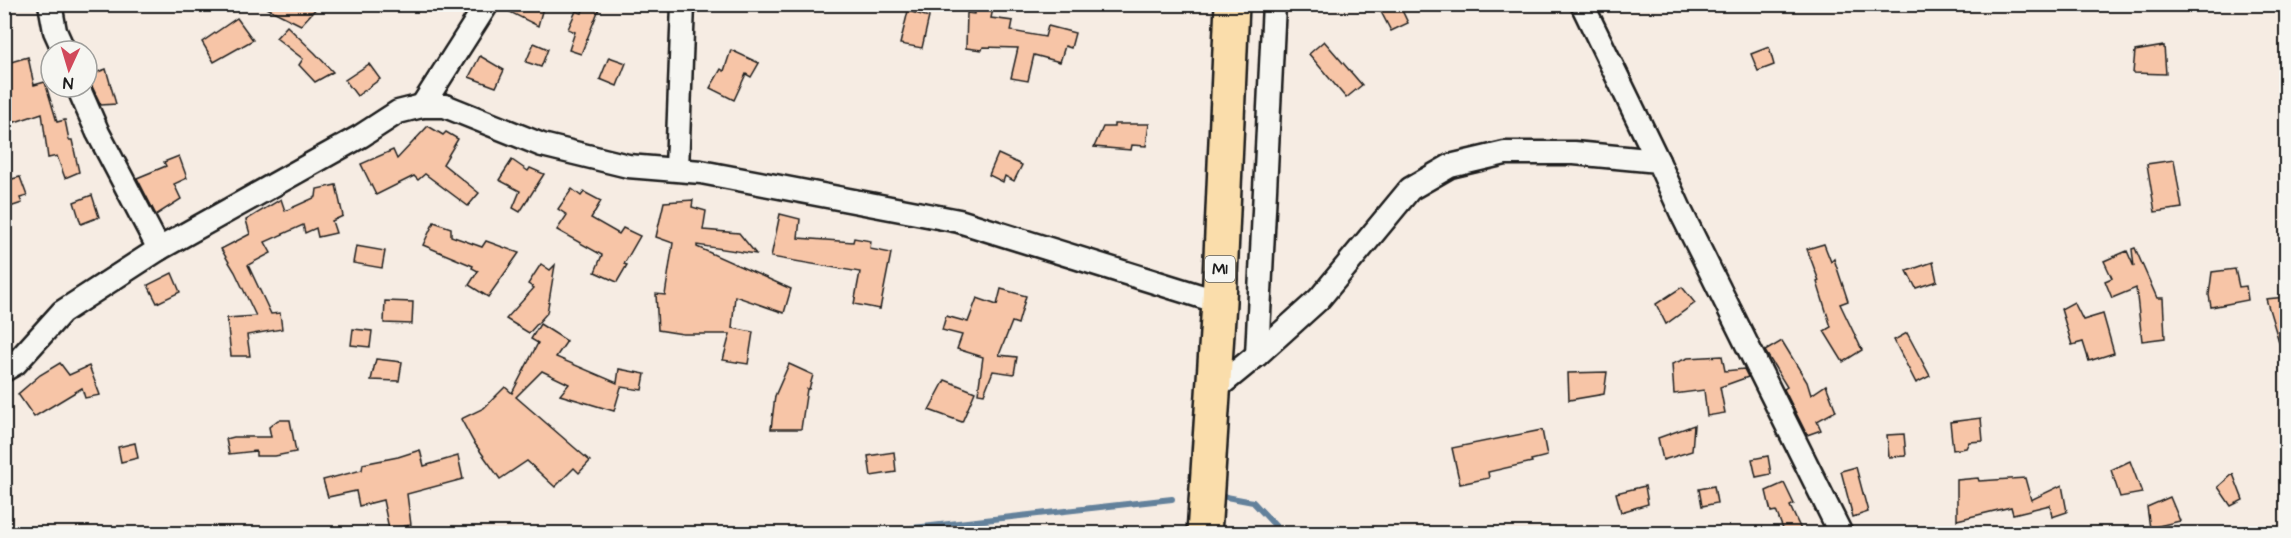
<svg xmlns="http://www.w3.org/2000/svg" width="2291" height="538" font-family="'Architects Daughter',sans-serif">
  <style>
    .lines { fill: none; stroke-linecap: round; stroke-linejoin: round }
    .stream { stroke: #64819b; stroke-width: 6 }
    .building { fill: #f7c5a7; stroke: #1c1c1c; stroke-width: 1.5 }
    .minor-casing { stroke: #1c1c1c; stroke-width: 27 }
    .highway-casing { stroke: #1c1c1c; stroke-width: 38 }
    .minor { stroke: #f6f6f2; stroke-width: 22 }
    .highway { stroke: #faddab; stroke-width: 33 }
    .labels { text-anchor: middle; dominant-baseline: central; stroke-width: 6; stroke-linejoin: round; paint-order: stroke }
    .shield { fill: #f6f6f2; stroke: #5d5d5c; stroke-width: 1.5 }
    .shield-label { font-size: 16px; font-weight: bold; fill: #1c1c1c }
  </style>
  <rect width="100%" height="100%" fill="#f6ece3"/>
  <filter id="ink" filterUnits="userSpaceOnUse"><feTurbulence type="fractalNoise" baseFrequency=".0167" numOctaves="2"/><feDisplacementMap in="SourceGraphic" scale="12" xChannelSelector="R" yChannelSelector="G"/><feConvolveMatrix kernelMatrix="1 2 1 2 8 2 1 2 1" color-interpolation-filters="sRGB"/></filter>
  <g filter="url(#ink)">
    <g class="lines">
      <g class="stream">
        <polyline points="1221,496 1253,502 1283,534"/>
        <polyline points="860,534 1172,499"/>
      </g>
    </g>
    <g class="building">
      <polygon points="259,4 320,4 301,25"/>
      <polygon points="500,4 544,4 538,26 500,7"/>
      <polygon points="585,4 601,4 581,54 569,50 575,32 568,29 576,11 582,13"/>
      <polygon points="977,4 994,4 991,18 1013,21 1011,31 1045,37 1048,26 1075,33 1071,48 1065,46 1060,62 1034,55 1028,81 1011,78 1018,48 983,47 982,50 966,48 967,13 974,14"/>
      <polygon points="1377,4 1399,4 1408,23 1391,31"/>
      <polygon points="908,11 929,17 922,48 900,44"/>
      <polygon points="237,18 253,40 214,62 202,42"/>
      <polygon points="287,26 315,53 333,72 315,82 299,65 303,59 276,38"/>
      <polygon points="1324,41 1362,85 1346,98 1309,54"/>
      <polygon points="534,43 548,49 541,67 526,62"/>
      <polygon points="2164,46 2166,74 2133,73 2135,51"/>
      <polygon points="1769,47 1774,65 1758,71 1751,54"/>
      <polygon points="731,50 759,63 751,77 746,74 734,100 710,88 721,69 724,71"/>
      <polygon points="480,56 504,70 496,87 469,77"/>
      <polygon points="28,57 34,85 45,82 57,122 65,120 69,140 72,140 79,172 65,178 57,156 48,158 42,113 12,123 4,96 4,64"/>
      <polygon points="609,57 626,63 617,86 600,79"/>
      <polygon points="369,64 380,79 357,96 345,80"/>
      <polygon points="106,69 116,104 101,105 87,76"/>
      <polygon points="1114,124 1149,124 1146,146 1132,145 1131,150 1094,147 1103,127 1114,127"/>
      <polygon points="428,126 443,135 446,132 458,139 443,164 479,193 468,206 425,174 418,180 414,176 376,195 361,164 393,150 397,159"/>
      <polygon points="998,154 1022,165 1014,181 1005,176 1003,182 989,175"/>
      <polygon points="179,156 187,178 174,184 181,199 156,215 137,178 166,166 164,162"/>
      <polygon points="512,160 528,171 530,168 544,174 520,212 513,208 520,191 499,180"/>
      <polygon points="2174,160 2182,208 2155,212 2147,164"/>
      <polygon points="4,161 12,179 20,177 27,196 20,198 22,203 4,209"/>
      <polygon points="336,185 343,216 332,221 336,233 318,237 316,228 305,233 303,225 265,242 271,253 248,265 271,314 280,313 282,329 247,335 250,356 231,356 227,318 256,316 235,272 221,249 250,234 246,220 281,199 285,211 316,197 317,189"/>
      <polygon points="572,189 581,196 584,192 601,201 591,218 619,234 623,228 640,236 624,264 627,265 617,282 595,272 602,255 557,230 567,215 558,209"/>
      <polygon points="92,195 99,217 81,224 74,202"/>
      <polygon points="693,200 692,207 706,211 703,230 739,233 756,254 697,245 697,247 791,289 784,313 735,296 732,328 753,332 748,364 723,360 730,334 683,334 658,330 656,294 665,295 673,243 656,237 664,202"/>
      <polygon points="780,214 800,219 798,238 853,242 854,238 871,241 870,249 891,253 880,309 854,304 860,272 771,257"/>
      <polygon points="434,222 451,228 451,236 482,247 486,241 519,253 488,297 469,285 478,271 472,268 473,266 423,245"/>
      <polygon points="1824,244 1831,262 1834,259 1848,301 1840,304 1862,350 1843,362 1824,331 1831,327 1817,282 1819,281 1807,249"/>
      <polygon points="356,246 385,251 382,268 353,263"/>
      <polygon points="2135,248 2157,298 2163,298 2165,338 2142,341 2136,288 2112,298 2105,281 2112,278 2104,261 2127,251 2134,267 2132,249"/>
      <polygon points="1933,262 1937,281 1916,288 1907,271"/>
      <polygon points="541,264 550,270 555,265 547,313 529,333 506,319 534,288 528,284"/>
      <polygon points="2235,269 2239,287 2246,286 2248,300 2211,307 2209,295 2212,272"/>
      <polygon points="172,273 180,292 157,303 148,285"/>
      <polygon points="1682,287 1695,303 1666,324 1656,304"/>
      <polygon points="1001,289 1026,296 1018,324 1012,322 999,355 1017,357 1014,374 993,371 984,394 978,393 983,357 957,349 962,335 942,330 946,316 968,322 977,298 997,305"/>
      <polygon points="2286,297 2286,355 2283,355 2266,299"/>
      <polygon points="385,301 413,302 412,324 384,323"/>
      <polygon points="2074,302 2083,320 2103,314 2114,353 2089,361 2083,342 2072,345 2061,309"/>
      <polygon points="540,324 567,341 556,357 617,383 619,369 645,374 642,390 621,387 614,411 560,395 569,384 542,371 516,397 590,461 579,473 574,468 555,487 527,461 500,479 473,441 461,419 484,408 505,387 512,393 538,343 531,339"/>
      <polygon points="353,329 372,331 370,347 351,345"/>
      <polygon points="1907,333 1930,376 1916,383 1894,340"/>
      <polygon points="1782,341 1807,382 1811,395 1826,385 1836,411 1817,421 1821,430 1807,435 1784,389 1787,387 1765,351"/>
      <polygon points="1722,356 1725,371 1744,369 1748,377 1720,387 1725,413 1707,416 1704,390 1674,394 1672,364 1688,358"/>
      <polygon points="376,359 402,362 399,381 371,380"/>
      <polygon points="60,363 69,375 89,366 100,395 85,398 82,388 34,417 18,394 40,375"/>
      <polygon points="789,364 813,375 809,389 807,389 801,429 771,429 775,396"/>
      <polygon points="1607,372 1604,394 1569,400 1568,373"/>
      <polygon points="945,380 975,392 962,422 929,410"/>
      <polygon points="1981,418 1983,441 1969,442 1966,448 1953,450 1950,422"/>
      <polygon points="278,420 290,420 296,452 275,456 256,456 256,451 229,454 226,439 234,437 271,437 269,427"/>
      <polygon points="1694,425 1692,451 1663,460 1658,438"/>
      <polygon points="1542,430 1547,456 1531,460 1532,462 1488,472 1489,478 1460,484 1452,448"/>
      <polygon points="1904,434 1906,456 1889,457 1887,435"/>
      <polygon points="135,443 138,458 121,462 118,447"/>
      <polygon points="420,450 424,466 458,456 463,479 407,494 411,525 389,529 383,500 359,506 356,491 328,497 323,480 362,470 363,464 398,457"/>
      <polygon points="894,452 896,472 871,476 868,456"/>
      <polygon points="1768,456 1771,474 1756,477 1752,459"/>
      <polygon points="2130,461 2142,493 2120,497 2111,470"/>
      <polygon points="1856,467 1868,512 1853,517 1841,471"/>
      <polygon points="2233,474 2243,500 2231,506 2218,487"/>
      <polygon points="1978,478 1979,481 2025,478 2031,500 2062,485 2067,512 2052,517 2050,505 2013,514 2011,507 1957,520 1957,480"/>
      <polygon points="1784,483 1794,504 1790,506 1803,534 1785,534 1776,511 1771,512 1766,491"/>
      <polygon points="1645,486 1648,504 1621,512 1616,493"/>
      <polygon points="1714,486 1717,503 1702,506 1699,489"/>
      <polygon points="2170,497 2180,521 2150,528 2147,507"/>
    </g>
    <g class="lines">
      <g class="minor-casing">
        <g id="minor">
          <polyline points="50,4 55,31 64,51"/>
          <polyline points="1582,4 1658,161"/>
          <polyline points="78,87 98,133 159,249"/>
          <polyline points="422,106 487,4"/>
          <polyline points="677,169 683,4"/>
          <polyline points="1257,355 1274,4"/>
          <polyline points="4,370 16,363 62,312 159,249 361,136 398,112 422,106 445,106 542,145 628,166 701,172 959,221 1219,302"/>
          <polyline points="1213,391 1257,355 1319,299 1410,189 1450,166 1505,153 1574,153 1658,161 1682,214 1841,534"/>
        </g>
      </g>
      <g class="highway-casing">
        <polyline id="highway" points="1204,534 1219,302 1232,4"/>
      </g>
      <use href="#minor" class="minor"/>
      <use href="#highway" class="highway"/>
    </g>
  </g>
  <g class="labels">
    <rect class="shield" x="1205" y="256" width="30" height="26" rx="4.5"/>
    <g class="shield-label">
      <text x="1220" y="269">M1</text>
    </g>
  </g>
  <rect width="2291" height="538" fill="none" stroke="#f6f6f2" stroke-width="24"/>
  <rect x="12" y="12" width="2267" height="514" fill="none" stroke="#1c1c1c" stroke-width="2" filter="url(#ink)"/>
  <g transform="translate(69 69) rotate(184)"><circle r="28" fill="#f6f6f2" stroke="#9f9f9c" stroke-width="1.5"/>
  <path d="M0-4.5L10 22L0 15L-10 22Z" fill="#d1495b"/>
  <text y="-9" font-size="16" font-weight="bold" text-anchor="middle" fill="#1c1c1c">N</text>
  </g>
</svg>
